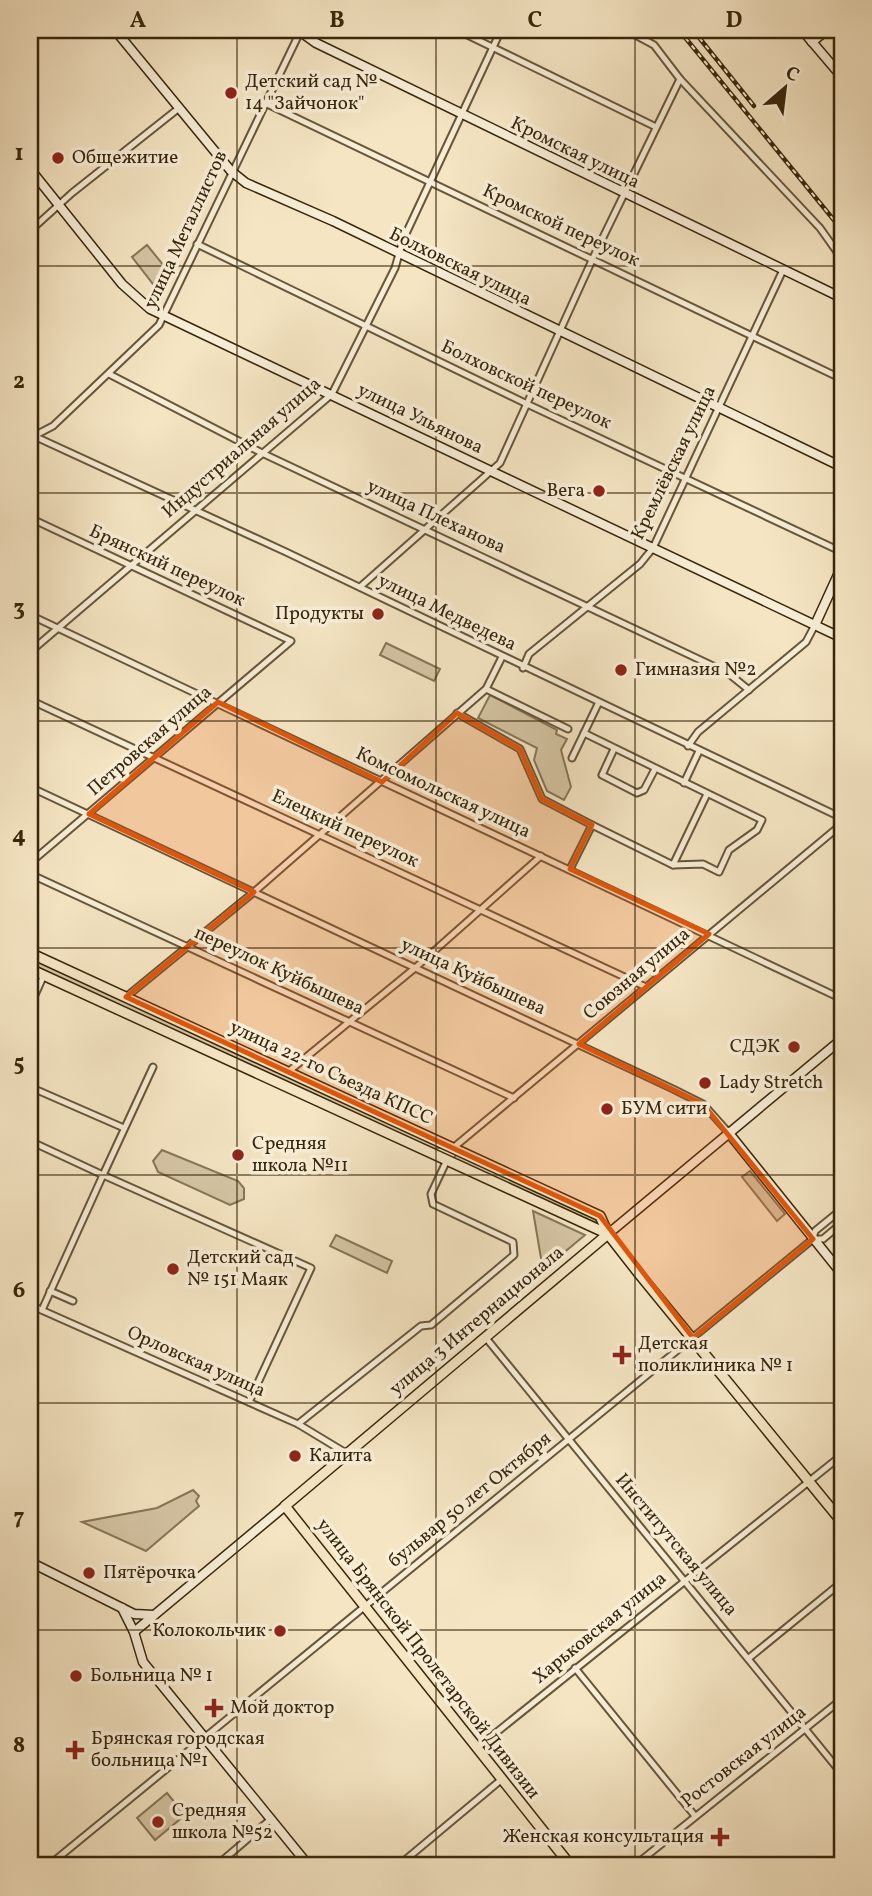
<svg xmlns="http://www.w3.org/2000/svg" width="872" height="1896" font-family="Vollkorn,serif">
  <style>
    .green { fill: #d5c5a4; stroke: #867658; stroke-width: 2 }
    .lines { fill: none; stroke-linecap: round; stroke-linejoin: round }
    .street-casing { stroke: #675639; stroke-width: 9 }
    .secondary-casing { stroke: #38260b; stroke-width: 11 }
    .primary-casing { stroke: #38260b; stroke-width: 12 }
    .street { stroke: #f8eed8; stroke-width: 5 }
    .secondary { stroke: #f8eed8; stroke-width: 8 }
    .primary { stroke: #f5e5c3; stroke-width: 9 }
    .rail-casing { stroke: #38260b; stroke-width: 4.5 }
    .rail { stroke: #f8eed8; stroke-width: 2; stroke-dasharray: 5; stroke-linecap: butt }
    .marked { fill: #df560c; fill-opacity: 0.2; stroke: #df560c; stroke-width: 5; stroke-linejoin: round }
    .grid { fill: none; stroke: #38260b; stroke-width: 2; stroke-opacity: 0.55 }
    .poi-dot { fill: #8f2418; stroke: #f8eed8; stroke-width: 2.5 }
    .labels { text-anchor: middle; dominant-baseline: central; stroke-width: 7; stroke-linejoin: round; paint-order: stroke }
    .poi-label { font-size: 19px; fill: #38260b; stroke: #f8eed8; text-anchor: start }
    .street-label { font-size: 19px; fill: #38260b; stroke: #f8eed8 }
    .neatline { fill: none; stroke: #38260b; stroke-width: 2.5 }
    .grid-label { font-size: 23px; text-anchor: middle; font-weight: bold; fill: #38260b }
  </style>
  <rect width="100%" height="100%" fill="#f5e5c3"/>
  <filter id="stains"><feTurbulence type="fractalNoise" baseFrequency=".00286" numOctaves="4"/><feColorMatrix values="0 0 0 0 .2 0 0 0 0 .09 0 0 0 0 .02 0 0 0 .5 -.17"/></filter>
  <radialGradient id="worn" r=".72"><stop offset=".6" stop-color="#630" stop-opacity="0"/><stop offset="1" stop-color="#630" stop-opacity=".3"/></radialGradient>
  <g class="green">
    <polygon points="147,245 169,272 153,284 132,257"/>
    <polygon points="386,643 440,669 434,681 380,655"/>
    <polygon points="490,695 557,730 556,734 567,739 561,750 571,787 564,800 547,791 534,760 537,748 478,718"/>
    <polygon points="30,956 439,1146 439,1148 432,1149 30,964"/>
    <polygon points="162,1150 238,1181 244,1188 244,1199 230,1205 158,1172 153,1161"/>
    <polygon points="457,1154 596,1218 597,1224 453,1159"/>
    <polygon points="750,1171 785,1214 777,1221 742,1177"/>
    <polygon points="533,1211 585,1235 543,1270"/>
    <polygon points="336,1235 392,1261 387,1273 330,1246"/>
    <polygon points="193,1490 199,1496 196,1501 199,1506 146,1551 82,1522 157,1508"/>
    <polygon points="167,1793 185,1815 155,1840 137,1818"/>
  </g>
  <g class="lines">
    <g class="street-casing">
      <g id="street">
        <polyline points="457,30 656,127"/>
        <polyline points="626,30 654,45 680,79 820,228 842,259"/>
        <polyline points="265,103 842,379"/>
        <polyline points="30,231 72,193 179,108"/>
        <polyline points="197,244 527,404 842,552"/>
        <polyline points="109,374 264,454 728,673 749,690"/>
        <polyline points="36,437 286,552 842,818"/>
        <polyline points="30,438 53,426 159,325 300,32"/>
        <polyline points="30,518 291,641 30,863"/>
        <polyline points="360,587 500,463 593,258 680,79"/>
        <polyline points="30,615 842,999"/>
        <polyline points="30,652 332,394 395,268 403,240 501,30"/>
        <polyline points="523,668 529,654 640,564 653,548 783,270"/>
        <polyline points="486,689 568,729"/>
        <polyline points="30,700 646,987"/>
        <polyline points="457,713 520,749 542,799 592,825"/>
        <polyline points="584,733 762,820 757,830 729,850 719,872 703,864 673,865"/>
        <polyline points="688,746 698,732 806,642 815,625"/>
        <polyline points="614,749 602,775 637,793 644,790 655,769"/>
        <polyline points="572,758 598,704"/>
        <polyline points="684,783 699,751"/>
        <polyline points="30,787 673,1089 703,1104 728,1132"/>
        <polyline points="570,869 592,825 673,865 707,794"/>
        <polyline points="30,874 514,1098"/>
        <polyline points="126,997 254,892 486,689 502,657"/>
        <polyline points="30,1006 44,975"/>
        <polyline points="153,1067 103,1175 311,1268 249,1402"/>
        <polyline points="288,1072 415,968 541,856"/>
        <polyline points="30,1087 124,1128"/>
        <polyline points="30,1141 103,1175 42,1310"/>
        <polyline points="453,1148 842,824"/>
        <polyline points="813,1239 823,1239 842,1223"/>
        <polyline points="50,1291 73,1301"/>
        <polyline points="30,1305 298,1424 346,1453"/>
        <polyline points="486,1338 842,1774"/>
        <polyline points="298,1424 421,1326 431,1325 514,1255 513,1242 433,1204 431,1194 447,1160"/>
        <polyline points="749,1658 842,1582"/>
        <polyline points="575,1668 695,1816"/>
        <polyline points="477,1748 842,1455"/>
        <polyline points="48,1866 813,1239 815,1231 842,1209"/>
        <polyline points="216,1866 271,1819"/>
        <polyline points="398,1866 502,1779"/>
        <polyline points="634,1866 842,1699"/>
      </g>
    </g>
    <g class="secondary-casing">
      <g id="secondary">
        <polyline points="115,30 231,171 246,183 333,221 842,467"/>
        <polyline points="298,30 316,43 842,298"/>
        <polyline points="802,30 842,77"/>
        <polyline points="812,42 827,30"/>
        <polyline points="30,169 122,284 150,309 842,638"/>
        <polyline points="815,625 842,566"/>
        <polyline points="728,1132 842,1274"/>
        <polyline points="608,1234 842,1039"/>
        <polyline points="30,1562 134,1614 154,1615"/>
        <polyline points="122,1608 134,1632 143,1662 309,1866"/>
        <polyline points="134,1632 285,1506"/>
      </g>
    </g>
    <g class="primary-casing">
      <g id="primary">
        <polyline points="30,953 600,1216 608,1234 640,1275 842,1522"/>
        <polyline points="30,969 608,1234"/>
        <polyline points="571,1866 285,1506 608,1234"/>
      </g>
    </g>
    <use href="#street" class="street"/>
    <use href="#secondary" class="secondary"/>
    <use href="#primary" class="primary"/>
    <g class="rail-casing">
      <g id="rail">
        <polyline points="679,30 842,230"/>
        <polyline points="693,30 754,106"/>
      </g>
    </g>
    <use href="#rail" class="rail"/>
  </g>
  <path class="marked" d="M218,702L382,782L457,713L520,749L542,799L592,825L570,869L709,934L579,1044L703,1104L813,1239L693,1338L600,1216L126,997L254,892L89,814Z"/>
  <path class="grid" d="M237,30V1866M436,30V1866M635,30V1866M30,266H842M30,493H842M30,721H842M30,948H842M30,1175H842M30,1403H842M30,1630H842"/>
  <g class="poi-dot">
    <circle cx="231" cy="93" r="7"/>
    <circle cx="58" cy="158" r="7"/>
    <circle cx="599" cy="491" r="7"/>
    <circle cx="378" cy="614" r="7"/>
    <circle cx="621" cy="670" r="7"/>
    <circle cx="794" cy="1047" r="7"/>
    <circle cx="705" cy="1083" r="7"/>
    <circle cx="607" cy="1109" r="7"/>
    <circle cx="238" cy="1155" r="7"/>
    <circle cx="173" cy="1269" r="7"/>
    <path d="M618.5 1344.5h7v7h7v7h-7v7h-7v-7h-7v-7h7z"/>
    <circle cx="295" cy="1456" r="7"/>
    <circle cx="89" cy="1573" r="7"/>
    <circle cx="280" cy="1631" r="7"/>
    <circle cx="76" cy="1676" r="7"/>
    <path d="M210.5 1697.5h7v7h7v7h-7v7h-7v-7h-7v-7h7z"/>
    <path d="M71.5 1739.5h7v7h7v7h-7v7h-7v-7h-7v-7h7z"/>
    <circle cx="158" cy="1822" r="7"/>
    <path d="M716.5 1826.5h7v7h7v7h-7v7h-7v-7h-7v-7h7z"/>
  </g>
  <g class="labels">
    <g class="poi-label">
      <text x="245" y="82">Детский сад №<tspan x="245" dy="22">14 "Зайчонок"</tspan></text>
      <text x="72" y="158">Общежитие</text>
      <text x="585" y="491" text-anchor="end">Вега</text>
      <text x="364" y="614" text-anchor="end">Продукты</text>
      <text x="635" y="670">Гимназия №2</text>
      <text x="780" y="1047" text-anchor="end">СДЭК</text>
      <text x="719" y="1083">Lady Stretch</text>
      <text x="621" y="1109">БУМ сити</text>
      <text x="252" y="1144">Средняя<tspan x="252" dy="22">школа №11</tspan></text>
      <text x="187" y="1258">Детский сад<tspan x="187" dy="22">№ 151 Маяк</tspan></text>
      <text x="638" y="1344">Детская<tspan x="638" dy="22">поликлиника № 1</tspan></text>
      <text x="309" y="1456">Калита</text>
      <text x="103" y="1573">Пятёрочка</text>
      <text x="266" y="1631" text-anchor="end">Колокольчик</text>
      <text x="90" y="1676">Больница № 1</text>
      <text x="230" y="1708">Мой доктор</text>
      <text x="91" y="1739">Брянская городская<tspan x="91" dy="22">больница №1</tspan></text>
      <text x="172" y="1811">Средняя<tspan x="172" dy="22">школа №52</tspan></text>
      <text x="704" y="1837" text-anchor="end">Женская консультация</text>
    </g>
    <g class="street-label">
      <text transform="translate(575 153) rotate(26)">Кромская улица</text>
      <text transform="translate(561 226) rotate(25)">Кромской переулок</text>
      <text transform="translate(186 230) rotate(-65)">улица Металлистов</text>
      <text transform="translate(460 267) rotate(26)">Болховская улица</text>
      <text transform="translate(526 385) rotate(25)">Болховской переулок</text>
      <text transform="translate(420 419) rotate(26)">улица Ульянова</text>
      <text transform="translate(242 448) rotate(-41)">Индустриальная улица</text>
      <text transform="translate(674 463) rotate(-64)">Кремлёвская улица</text>
      <text transform="translate(436 517) rotate(25)">улица Плеханова</text>
      <text transform="translate(167 566) rotate(25)">Брянский переулок</text>
      <text transform="translate(447 613) rotate(26)">улица Медведева</text>
      <text transform="translate(150 741) rotate(-41)">Петровская улица</text>
      <text transform="translate(443 793) rotate(25)">Комсомольская улица</text>
      <text transform="translate(345 829) rotate(25)">Елецкий переулок</text>
      <text transform="translate(279 971) rotate(25)">переулок Куйбышева</text>
      <text transform="translate(637 974) rotate(-40)">Союзная улица</text>
      <text transform="translate(473 977) rotate(25)">улица Куйбышева</text>
      <text transform="translate(331 1073) rotate(25)">улица 22-го Съезда КПСС</text>
      <text transform="translate(477 1321) rotate(-40)">улица 3 Интернационала</text>
      <text transform="translate(196 1362) rotate(24)">Орловская улица</text>
      <text transform="translate(470 1500) rotate(-39)">бульвар 50 лет Октября</text>
      <text transform="translate(676 1545) rotate(50)">Институтская улица</text>
      <text transform="translate(600 1628) rotate(-39)">Харьковская улица</text>
      <text transform="translate(428 1659) rotate(52)">улица Брянской Пролетарской Дивизии</text>
      <text transform="translate(744 1757) rotate(-38)">Ростовская улица</text>
    </g>
  </g>
  <rect width="872" height="1896" fill="none" stroke="#f5e5c3" stroke-width="77"/>
  <g transform="translate(785 88) rotate(28)" stroke="#f8eed8" stroke-width="5" paint-order="stroke">
  <path d="M0-5L12 26L0 18L-12 26Z" fill="#38260b"/>
  <text y="-10" font-size="19" font-weight="bold" text-anchor="middle" fill="#38260b">С</text>
  </g>
  <rect x="38" y="38" width="796" height="1819" class="neatline"/>
  <g class="grid-label">
    <text x="138" y="27">A</text>
    <text x="337" y="27">B</text>
    <text x="535" y="27">C</text>
    <text x="734" y="27">D</text>
    <text x="19" y="160">1</text>
    <text x="19" y="388">2</text>
    <text x="19" y="615">3</text>
    <text x="19" y="842">4</text>
    <text x="19" y="1070">5</text>
    <text x="19" y="1297">6</text>
    <text x="19" y="1524">7</text>
    <text x="19" y="1752">8</text>
  </g>
  <rect width="100%" height="100%" filter="url(#stains)"/>
  <rect width="100%" height="100%" fill="url(#worn)"/>
</svg>
